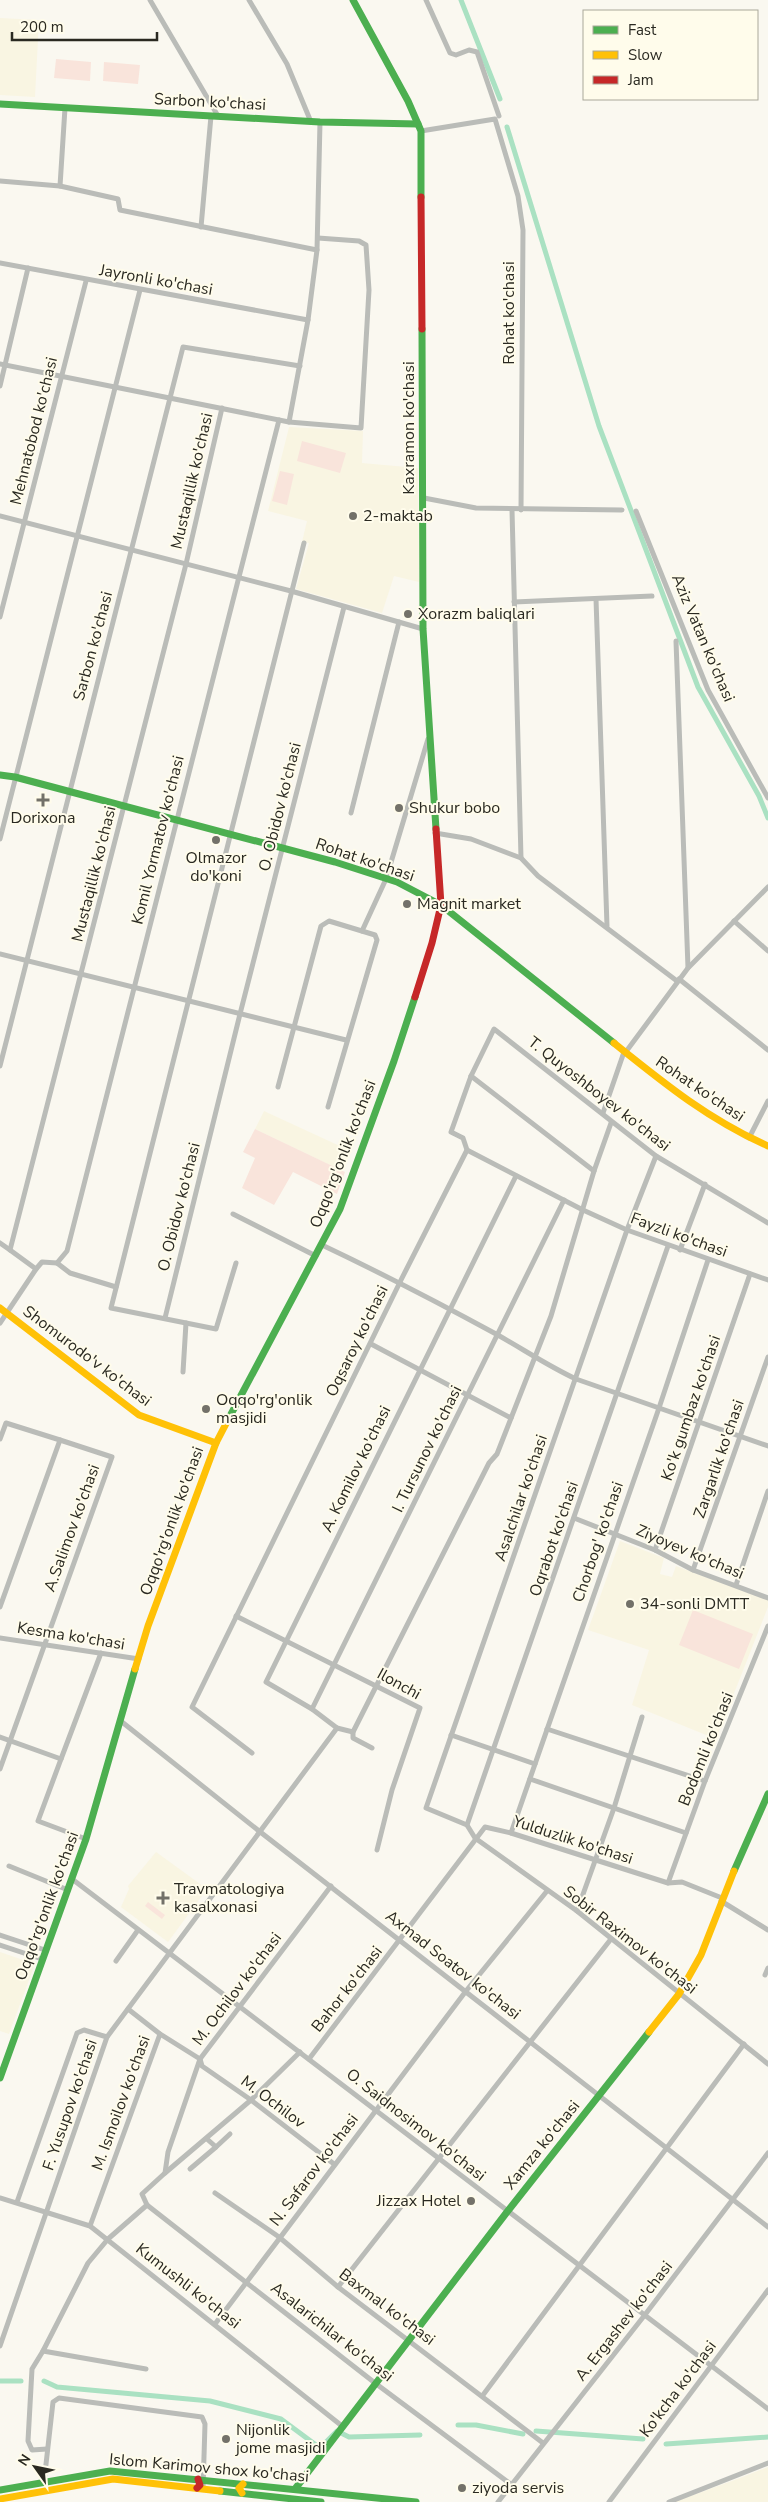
<svg xmlns="http://www.w3.org/2000/svg" width="768" height="2502" font-family="'Nunito Sans',sans-serif">
  <style>
    .built { fill: #f9f5e2 }
    .green { fill: #f9e4db }
    .lines { fill: none; stroke-linecap: round; stroke-linejoin: round }
    .canal { stroke: #aae1c2; stroke-width: 5 }
    .street { stroke: #babcb8; stroke-width: 5 }
    .fast { stroke: #4caf50; stroke-width: 7 }
    .slow { stroke: #ffc107; stroke-width: 7 }
    .jam { stroke: #c62828; stroke-width: 7 }
    .poi-dot { fill: #737169; stroke: #fffceb; stroke-width: 2 }
    .labels { text-anchor: middle; dominant-baseline: central; stroke-width: 4; stroke-linejoin: round; paint-order: stroke }
    .street-label { font-size: 16px; fill: #2a2921; stroke: #fffceb }
    .poi-label { font-size: 16px; fill: #2a2921; stroke: #fffceb; text-anchor: start }
  </style>
  <rect width="100%" height="100%" fill="#faf8f0"/>
  <g class="built">
    <polygon points="0,18 39,20 35,97 0,95"/>
    <polygon points="289,427 363,431 362,463 418,468 419,582 394,576 382,613 296,589 309,543 302,542 307,521 268,511"/>
    <polygon points="264,1111 342,1147 334,1167 255,1129"/>
    <polygon points="620,1541 664,1558 660,1574 672,1577 676,1566 768,1600 768,1607 716,1739 632,1705 649,1650 588,1630"/>
    <polygon points="156,1852 207,1889 168,1942 121,1907 129,1889 128,1886"/>
    <polygon points="0,1952 35,1964 9,2034 0,2031"/>
    <polygon points="768,2467 768,2502 674,2502 740,2478"/>
  </g>
  <g class="green">
    <polygon points="56,59 91,62 90,81 54,78"/>
    <polygon points="104,62 140,65 138,84 103,81"/>
    <polygon points="302,441 346,453 340,473 297,461"/>
    <polygon points="280,471 294,474 287,505 272,501"/>
    <polygon points="255,1129 345,1172 337,1194 293,1172 274,1205 242,1188 255,1158 243,1152"/>
    <polygon points="693,1610 753,1634 739,1669 679,1645"/>
    <polygon points="148,1902 165,1915 162,1919 145,1906"/>
  </g>
  <g class="lines">
    <g class="canal">
      <polyline points="461,0 500,99"/>
      <polyline points="507,127 599,426 698,687 759,796 768,818"/>
      <polyline points="0,2381 21,2381"/>
      <polyline points="44,2381 57,2387 210,2401 281,2419 320,2448 337,2431 349,2437 420,2435"/>
      <polyline points="458,2425 476,2425 523,2434"/>
      <polyline points="536,2431 643,2439"/>
      <polyline points="666,2444 768,2437"/>
    </g>
    <g class="street">
      <polyline points="150,0 218,116"/>
      <polyline points="249,0 287,64 311,122"/>
      <polyline points="426,0 450,53 456,55 469,50 477,52 499,116"/>
      <polyline points="421,131 495,119 518,196 523,230 521,510"/>
      <polyline points="0,181 60,186 118,199 120,210 317,250"/>
      <polyline points="60,186 65,108"/>
      <polyline points="201,227 211,116"/>
      <polyline points="0,263 308,320"/>
      <polyline points="0,364 289,422 361,428 369,290 366,245 359,241 318,238"/>
      <polyline points="0,386 28,268"/>
      <polyline points="289,422 308,320 317,250 320,122"/>
      <polyline points="424,498 476,508 622,510"/>
      <polyline points="512,510 521,858"/>
      <polyline points="636,511 708,690 768,798"/>
      <polyline points="0,516 291,591 423,629"/>
      <polyline points="596,599 607,926"/>
      <polyline points="514,602 652,596"/>
      <polyline points="0,617 86,281"/>
      <polyline points="676,641 688,968"/>
      <polyline points="351,813 399,622"/>
      <polyline points="435,833 471,839 521,858 538,876 677,981"/>
      <polyline points="0,839 140,290"/>
      <polyline points="734,921 768,951"/>
      <polyline points="362,931 386,879 428,739"/>
      <polyline points="0,954 346,1040"/>
      <polyline points="679,979 768,1050"/>
      <polyline points="625,1053 688,968 768,887"/>
      <polyline points="0,1066 183,347 300,366"/>
      <polyline points="471,1076 594,1171"/>
      <polyline points="278,1087 321,926 329,921 375,935 377,940 328,1107"/>
      <polyline points="603,1113 624,1052"/>
      <polyline points="749,1138 768,1101"/>
      <polyline points="467,1150 583,1210 627,1230 768,1280"/>
      <polyline points="233,1214 316,1256"/>
      <polyline points="0,1243 10,1250"/>
      <path d="M322,1245C381,1273 439,1303 496,1334C523,1349 548,1366 576,1379L768,1446"/>
      <polyline points="668,1246 467,1825 475,1838 577,1911 768,2064"/>
      <polyline points="680,1250 705,1184"/>
      <polyline points="57,1263 67,1251 279,420"/>
      <polyline points="236,1263 216,1329 111,1308 304,543"/>
      <polyline points="36,1269 42,1262 57,1263 70,1273 116,1287"/>
      <polyline points="165,1318 240,1014 344,607"/>
      <polyline points="0,1323 36,1269 10,1250 186,564 222,408"/>
      <polyline points="371,1344 511,1418"/>
      <polyline points="183,1372 186,1323"/>
      <polyline points="0,1439 6,1423 60,1440"/>
      <polyline points="574,1518 655,1550 693,1570 768,1598"/>
      <polyline points="655,1550 750,1274"/>
      <polyline points="693,1570 768,1357"/>
      <polyline points="736,1585 768,1491"/>
      <polyline points="0,1607 60,1440 112,1457 0,1769"/>
      <polyline points="236,1616 420,1708 392,1790 377,1850"/>
      <polyline points="0,1638 139,1659"/>
      <polyline points="312,1709 564,1200"/>
      <polyline points="122,1722 259,1831 768,2227"/>
      <polyline points="547,1729 705,1781"/>
      <polyline points="353,1732 337,1728 312,1709 266,1682 516,1176"/>
      <polyline points="451,1735 535,1764"/>
      <polyline points="0,1737 61,1759 38,1821 86,1839"/>
      <polyline points="372,1748 353,1738 353,1732 489,1463 497,1454 551,1316 594,1171 611,1123"/>
      <polyline points="252,1753 192,1707 402,1278 467,1150 463,1138 451,1132 471,1076 494,1029 656,1156 768,1223"/>
      <polyline points="61,1759 101,1653"/>
      <polyline points="530,1779 686,1833"/>
      <polyline points="467,1825 426,1808 627,1230 656,1156"/>
      <polyline points="511,1833 659,1408 708,1260"/>
      <polyline points="9,1866 68,1890"/>
      <polyline points="72,1879 768,2409"/>
      <polyline points="668,1883 705,1781 768,1626"/>
      <polyline points="331,1886 200,2059 168,2152 165,2173 142,2194 147,2205 375,2383 512,2485"/>
      <polyline points="721,1901 768,1930"/>
      <polyline points="577,1911 614,1808 642,1717"/>
      <polyline points="0,1935 45,1950"/>
      <polyline points="0,1945 42,1959"/>
      <polyline points="116,1961 138,1930"/>
      <polyline points="765,1975 768,1968"/>
      <polyline points="128,2009 160,2034"/>
      <polyline points="309,2059 485,1827 511,1833 668,1883 682,1882 722,1898"/>
      <polyline points="216,2147 230,2134"/>
      <polyline points="190,2169 216,2147 207,2139"/>
      <polyline points="165,2173 251,2100 300,2052"/>
      <polyline points="215,2193 279,2237 338,2287 543,2443"/>
      <polyline points="0,2198 90,2226 342,2426"/>
      <polyline points="17,2202 77,2033 84,2030 107,2037"/>
      <polyline points="90,2226 160,2034 200,2059 202,2066 251,2100 334,2164"/>
      <polyline points="338,2287 611,1939"/>
      <polyline points="215,2324 466,1991 547,1891"/>
      <polyline points="0,2346 107,2037 337,1728"/>
      <polyline points="43,2351 32,2369 28,2441 32,2450 47,2449"/>
      <polyline points="146,2369 43,2351 88,2263 108,2239 147,2205"/>
      <polyline points="483,2395 744,2044"/>
      <polyline points="44,2482 53,2402 59,2398 202,2417 205,2424 203,2489"/>
      <polyline points="498,2502 644,2316 768,2153"/>
      <polyline points="609,2502 768,2290"/>
      <polyline points="669,2502 768,2463"/>
    </g>
    <g class="fast">
      <polyline points="353,0 408,101 421,131 421,197"/>
      <polyline points="0,104 320,122 418,124"/>
      <polyline points="422,329 423,629 436,829"/>
      <polyline points="0,775 15,777 335,862 397,882 441,905 614,1043"/>
      <polyline points="229,1418 340,1209 394,1061 415,997"/>
      <polyline points="734,1871 768,1794"/>
      <polyline points="0,2078 86,1839 135,1669"/>
      <polyline points="295,2489 507,2212 649,2032"/>
      <polyline points="0,2490 110,2471 416,2502"/>
      <polyline points="220,2491 321,2502"/>
    </g>
    <g class="slow">
      <path d="M614,1043C665,1084 708,1119 768,1146"/>
      <polyline points="0,1308 139,1415 216,1443"/>
      <polyline points="135,1669 148,1626 216,1443 229,1418"/>
      <polyline points="649,2032 679,1994 701,1955 734,1871"/>
      <polyline points="242,2493 239,2488 243,2484"/>
      <polyline points="0,2499 113,2479 220,2491"/>
    </g>
    <g class="jam">
      <polyline points="421,197 422,329"/>
      <polyline points="415,997 432,943 441,905 436,829"/>
      <polyline points="197,2488 200,2485 198,2479"/>
    </g>
  </g>
  <g class="poi-dot">
    <circle cx="353" cy="516" r="5"/>
    <circle cx="408" cy="614" r="5"/>
    <path d="M40.5 792.5h5v5h5v5h-5v5h-5v-5h-5v-5h5z"/>
    <circle cx="399" cy="808" r="5"/>
    <circle cx="216" cy="840" r="5"/>
    <circle cx="407" cy="904" r="5"/>
    <circle cx="206" cy="1409" r="5"/>
    <circle cx="630" cy="1604" r="5"/>
    <path d="M160.5 1890.5h5v5h5v5h-5v5h-5v-5h-5v-5h5z"/>
    <circle cx="471" cy="2201" r="5"/>
    <circle cx="226" cy="2439" r="5"/>
    <circle cx="462" cy="2488" r="5"/>
  </g>
  <g class="labels">
    <g class="street-label">
      <text transform="translate(210 102) rotate(3)">Sarbon ko'chasi</text>
      <text transform="translate(156 280) rotate(10)">Jayronli ko'chasi</text>
      <text transform="translate(509 313) rotate(-90)">Rohat ko'chasi</text>
      <text transform="translate(409 428) rotate(-90)">Kaxramon ko'chasi</text>
      <text transform="translate(34 431) rotate(-76)">Mehnatobod ko'chasi</text>
      <text transform="translate(192 481) rotate(-77)">Mustaqillik ko'chasi</text>
      <text transform="translate(703 638) rotate(67)">Aziz Vatan ko'chasi</text>
      <text transform="translate(93 646) rotate(-75)">Sarbon ko'chasi</text>
      <text transform="translate(280 807) rotate(-76)">O. Obidov ko'chasi</text>
      <text transform="translate(158 840) rotate(-76)">Komil Yormatov ko'chasi</text>
      <text transform="translate(365 860) rotate(19)">Rohat ko'chasi</text>
      <text transform="translate(94 874) rotate(-76)">Mustaqillik ko'chasi</text>
      <text transform="translate(700 1089) rotate(34)">Rohat ko'chasi</text>
      <text transform="translate(599 1094) rotate(38)">T. Quyoshboyev ko'chasi</text>
      <text transform="translate(343 1154) rotate(-69)">Oqqo'rg'onlik ko'chasi</text>
      <text transform="translate(179 1207) rotate(-76)">O. Obidov ko'chasi</text>
      <text transform="translate(679 1235) rotate(20)">Fayzli ko'chasi</text>
      <text transform="translate(357 1341) rotate(-64)">Oqsaroy ko'chasi</text>
      <text transform="translate(87 1356) rotate(37)">Shomurodo'v ko'chasi</text>
      <text transform="translate(691 1408) rotate(-71)">Ko'k gumbaz ko'chasi</text>
      <text transform="translate(427 1449) rotate(-64)">I. Tursunov ko'chasi</text>
      <text transform="translate(719 1459) rotate(-71)">Zargarlik ko'chasi</text>
      <text transform="translate(356 1469) rotate(-64)">A. Komilov ko'chasi</text>
      <text transform="translate(521 1498) rotate(-71)">Asalchilar ko'chasi</text>
      <text transform="translate(172 1521) rotate(-70)">Oqqo'rg'onlik ko'chasi</text>
      <text transform="translate(72 1528) rotate(-70)">A.Salimov ko'chasi</text>
      <text transform="translate(554 1539) rotate(-71)">Oqrabot ko'chasi</text>
      <text transform="translate(598 1542) rotate(-71)">Chorbog' ko'chasi</text>
      <text transform="translate(690 1552) rotate(23)">Ziyoyev ko'chasi</text>
      <text transform="translate(71 1636) rotate(9)">Kesma ko'chasi</text>
      <text transform="translate(399 1684) rotate(29)">Ilonchi</text>
      <text transform="translate(706 1749) rotate(-68)">Bodomli ko'chasi</text>
      <text transform="translate(573 1840) rotate(18)">Yulduzlik ko'chasi</text>
      <text transform="translate(47 1906) rotate(-70)">Oqqo'rg'onlik ko'chasi</text>
      <text transform="translate(630 1940) rotate(38)">Sobir Raximov ko'chasi</text>
      <text transform="translate(453 1965) rotate(38)">Axmad Soatov ko'chasi</text>
      <text transform="translate(237 1989) rotate(-53)">M. Ochilov ko'chasi</text>
      <text transform="translate(347 1989) rotate(-52)">Bahor ko'chasi</text>
      <text transform="translate(273 2102) rotate(37)">M. Ochilov</text>
      <text transform="translate(121 2103) rotate(-70)">M. Ismoilov ko'chasi</text>
      <text transform="translate(70 2105) rotate(-71)">F. Yusupov ko'chasi</text>
      <text transform="translate(416 2125) rotate(38)">O. Saidnosimov ko'chasi</text>
      <text transform="translate(542 2145) rotate(-51)">Xamza ko'chasi</text>
      <text transform="translate(314 2170) rotate(-53)">N. Safarov ko'chasi</text>
      <text transform="translate(188 2286) rotate(38)">Kumushli ko'chasi</text>
      <text transform="translate(387 2307) rotate(37)">Baxmal ko'chasi</text>
      <text transform="translate(624 2321) rotate(-52)">A. Ergashev ko'chasi</text>
      <text transform="translate(332 2332) rotate(38)">Asalarichilar ko'chasi</text>
      <text transform="translate(678 2389) rotate(-53)">Ko'kcha ko'chasi</text>
      <text transform="translate(209 2468) rotate(5)">Islom Karimov shox ko'chasi</text>
    </g>
    <g class="poi-label">
      <text x="363" y="516">2-maktab</text>
      <text x="418" y="614">Xorazm baliqlari</text>
      <text x="409" y="808">Shukur bobo</text>
      <text x="43" y="818" text-anchor="middle">Dorixona</text>
      <text x="216" y="858" text-anchor="middle">Olmazor<tspan x="216" dy="18">do'koni</tspan></text>
      <text x="417" y="904">Magnit market</text>
      <text x="216" y="1400">Oqqo'rg'onlik<tspan x="216" dy="18">masjidi</tspan></text>
      <text x="640" y="1604">34-sonli DMTT</text>
      <text x="174" y="1889">Travmatologiya<tspan x="174" dy="18">kasalxonasi</tspan></text>
      <text x="461" y="2201" text-anchor="end">Jizzax Hotel</text>
      <text x="236" y="2430">Nijonlik<tspan x="236" dy="18">jome masjidi</tspan></text>
      <text x="472" y="2488">ziyoda servis</text>
    </g>
  </g>
  <rect x="583" y="10" width="175" height="90" fill="#fffceb" stroke="#aaa89a"/>
  <rect x="593" y="26" width="25" height="8" fill="#4caf50" stroke="#aaa89a"/>
  <text x="628" y="35" font-size="15" fill="#2a2921">Fast</text>
  <rect x="593" y="51" width="25" height="8" fill="#ffc107" stroke="#aaa89a"/>
  <text x="628" y="60" font-size="15" fill="#2a2921">Slow</text>
  <rect x="593" y="76" width="25" height="8" fill="#c62828" stroke="#aaa89a"/>
  <text x="628" y="85" font-size="15" fill="#2a2921">Jam</text>
  <g transform="translate(35 2467) rotate(303)" stroke="#fffceb" stroke-width="4" paint-order="stroke">
  <path d="M0-4L9 19L0 12L-9 19Z" fill="#2a2921"/>
  <text y="-8" font-size="14" font-weight="bold" text-anchor="middle" fill="#2a2921">N</text>
  </g>
  <path d="M12 32v8h145v-8" fill="none" stroke="#2a2921" stroke-width="2.5"/>
  <text x="20" y="32" font-size="15" fill="#2a2921" stroke="#fffceb" stroke-width="4" paint-order="stroke">200 m</text>
</svg>
